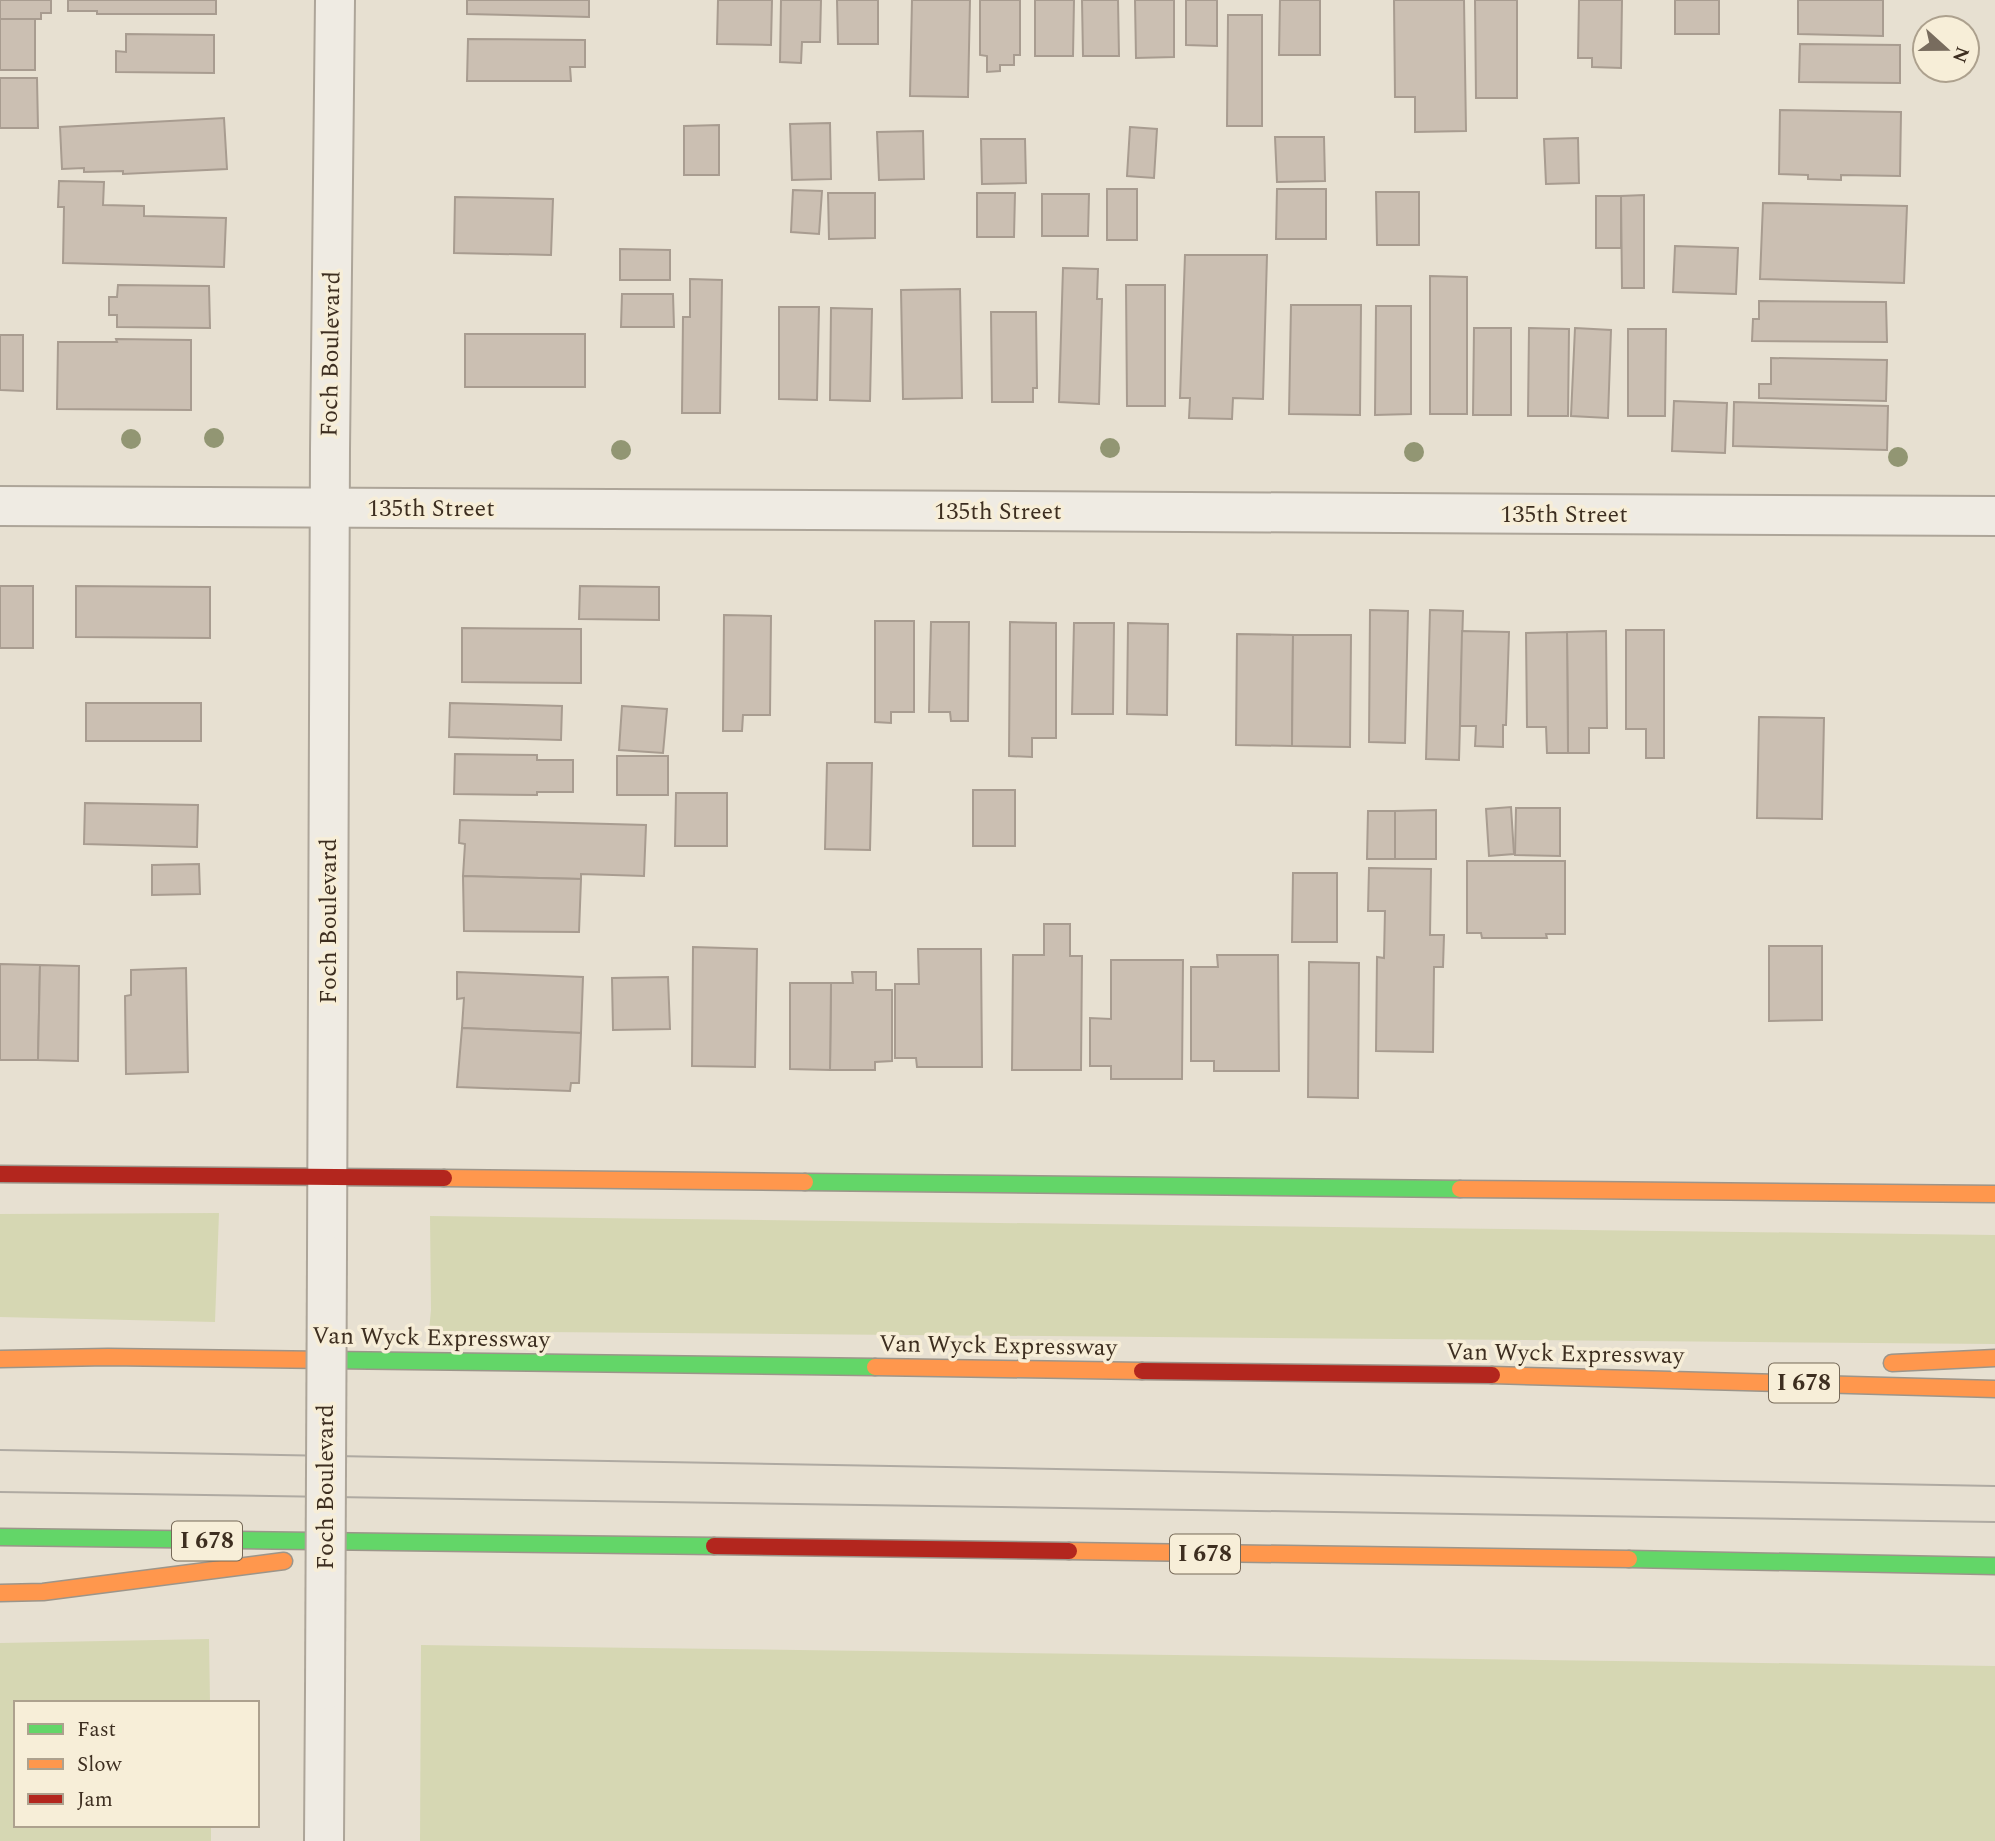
<svg xmlns="http://www.w3.org/2000/svg" width="1995" height="1841" font-family="Spectral,serif">
  <style>
    .green { fill: #d6d7b3 }
    .building { fill: #cbbfb2; stroke: #a89c90; stroke-width: 2 }
    .lines { fill: none; stroke-linecap: round; stroke-linejoin: round }
    .street-casing { stroke: #ada599; stroke-width: 42 }
    .fast-casing { stroke: #9c958a; stroke-width: 19 }
    .slow-casing { stroke: #9c958a; stroke-width: 19 }
    .jam-casing { stroke: #9c958a; stroke-width: 19 }
    .street { stroke: #efebe3; stroke-width: 38 }
    .fast { stroke: #63d668; stroke-width: 16 }
    .slow { stroke: #ff974d; stroke-width: 16 }
    .jam { stroke: #b3261e; stroke-width: 16 }
    .tram { stroke: #afaaa2; stroke-width: 2 }
    .street-bridge-casing { stroke: #ada599; stroke-width: 42; stroke-linecap: butt }
    .street-bridge { stroke: #efebe3; stroke-width: 38 }
    .tree { fill: #929673 }
    .labels { text-anchor: middle; dominant-baseline: central; stroke-width: 7; stroke-linejoin: round; paint-order: stroke }
    .shield { fill: #f7eed8; stroke: #756857; stroke-width: 2 }
    .shield-label { font-size: 23px; font-weight: bold; fill: #3d2e20 }
    .street-label { font-size: 24px; fill: #3d2e20; stroke: #f7eed8 }
  </style>
  <rect width="100%" height="100%" fill="#e7e0d1"/>
  <g class="green">
    <polygon points="219,1213 215,1322 0,1317 0,1214"/>
    <polygon points="430,1216 1995,1235 1995,1344 429,1331 431,1310"/>
    <polygon points="209,1639 210,1703 16,1703 16,1825 211,1825 211,1841 0,1841 0,1643"/>
    <polygon points="421,1645 1995,1666 1995,1841 420,1841"/>
  </g>
  <g class="building">
    <polygon points="0,0 51,0 51,13 41,13 41,19 0,19"/>
    <polygon points="68,0 216,0 216,14 97,14 97,11 68,11"/>
    <polygon points="467,0 589,0 589,17 467,14"/>
    <polygon points="718,0 772,0 771,45 717,44"/>
    <polygon points="781,0 821,0 820,42 802,42 801,63 780,62"/>
    <polygon points="837,0 878,0 878,44 838,44"/>
    <polygon points="912,0 970,0 968,97 910,96"/>
    <polygon points="980,0 1020,0 1020,55 1014,55 1014,65 1000,65 1000,71 987,72 987,56 980,55"/>
    <polygon points="1035,0 1074,0 1073,56 1035,56"/>
    <polygon points="1082,0 1118,0 1119,56 1083,56"/>
    <polygon points="1135,0 1174,0 1174,57 1136,58"/>
    <polygon points="1186,0 1217,0 1217,46 1186,45"/>
    <polygon points="1280,0 1320,0 1320,55 1279,55"/>
    <polygon points="1394,0 1464,0 1466,131 1415,132 1415,97 1395,97"/>
    <polygon points="1475,0 1517,0 1517,98 1476,98"/>
    <polygon points="1579,0 1622,0 1621,68 1592,67 1592,58 1578,58"/>
    <rect x="1675" y="0" width="44" height="34"/>
    <polygon points="1798,0 1883,0 1883,36 1798,34"/>
    <polygon points="1228,15 1262,15 1262,126 1227,126"/>
    <rect x="0" y="19" width="35" height="51"/>
    <polygon points="126,34 214,35 214,73 116,72 116,51 126,52"/>
    <polygon points="468,39 585,40 585,67 570,67 571,81 467,81"/>
    <polygon points="1800,44 1900,45 1900,83 1799,82"/>
    <polygon points="0,78 37,78 38,128 0,128"/>
    <polygon points="1780,110 1901,112 1900,176 1841,175 1841,180 1808,179 1808,175 1779,174"/>
    <polygon points="224,118 227,169 123,174 123,171 84,172 84,168 62,169 60,127"/>
    <polygon points="830,123 831,179 792,180 790,124"/>
    <polygon points="719,125 719,175 684,175 684,126"/>
    <polygon points="1130,127 1157,129 1154,178 1127,176"/>
    <polygon points="923,131 924,179 879,180 877,132"/>
    <polygon points="1275,137 1324,137 1325,181 1277,182"/>
    <polygon points="1578,138 1579,183 1546,184 1544,139"/>
    <polygon points="981,139 1025,139 1026,183 982,184"/>
    <polygon points="59,181 104,182 103,205 144,206 144,216 226,218 224,267 63,263 64,207 58,207"/>
    <rect x="1107" y="189" width="30" height="51"/>
    <polygon points="1277,189 1326,189 1326,239 1276,239"/>
    <polygon points="793,190 822,191 819,234 791,232"/>
    <polygon points="1376,192 1419,192 1419,245 1377,245"/>
    <polygon points="828,193 875,193 875,238 829,239"/>
    <polygon points="977,193 1015,193 1014,237 977,237"/>
    <polygon points="1042,194 1089,194 1088,236 1042,236"/>
    <polygon points="1644,195 1644,288 1622,288 1621,196"/>
    <rect x="1596" y="196" width="25" height="52"/>
    <polygon points="455,197 553,199 551,255 454,253"/>
    <polygon points="1763,203 1907,206 1904,283 1760,279"/>
    <polygon points="1675,246 1738,248 1736,294 1673,292"/>
    <polygon points="620,249 670,250 670,280 620,280"/>
    <polygon points="1185,255 1267,255 1263,399 1233,398 1232,419 1189,418 1190,398 1180,398"/>
    <polygon points="1063,268 1098,269 1097,299 1102,299 1099,404 1059,402"/>
    <polygon points="1430,276 1467,277 1467,414 1430,414"/>
    <polygon points="690,279 722,280 720,413 682,413 683,317 690,317"/>
    <polygon points="118,285 209,286 210,328 117,327 117,315 109,315 109,297 117,297"/>
    <polygon points="1126,285 1165,285 1165,406 1127,406"/>
    <polygon points="960,289 962,398 903,399 901,290"/>
    <polygon points="622,294 673,294 674,327 621,327"/>
    <polygon points="1759,301 1886,302 1887,342 1752,341 1753,319 1759,319"/>
    <polygon points="1291,305 1361,305 1360,415 1289,414"/>
    <polygon points="1376,306 1411,306 1411,414 1375,415"/>
    <polygon points="779,307 819,307 817,400 779,399"/>
    <polygon points="831,308 872,309 870,401 830,400"/>
    <polygon points="991,312 1036,312 1037,388 1033,388 1033,402 992,402"/>
    <polygon points="1474,328 1511,328 1511,415 1473,415"/>
    <polygon points="1529,328 1569,329 1568,416 1528,416"/>
    <polygon points="1575,328 1611,330 1608,418 1571,416"/>
    <polygon points="1628,329 1666,329 1665,416 1628,416"/>
    <rect x="465" y="334" width="120" height="53"/>
    <polygon points="0,335 23,335 23,391 0,390"/>
    <polygon points="116,339 191,340 191,410 57,409 58,342 117,342"/>
    <polygon points="1771,358 1887,360 1886,401 1759,398 1759,384 1771,384"/>
    <polygon points="1674,401 1727,403 1725,453 1672,451"/>
    <polygon points="1734,402 1888,406 1887,450 1733,446"/>
    <rect x="0" y="586" width="33" height="62"/>
    <polygon points="76,586 210,587 210,638 76,637"/>
    <polygon points="580,586 659,587 659,620 579,619"/>
    <polygon points="1370,610 1408,611 1405,743 1369,742"/>
    <polygon points="1430,610 1463,611 1459,760 1426,759"/>
    <polygon points="724,615 771,616 770,715 743,715 742,731 723,731"/>
    <polygon points="875,621 914,621 914,712 891,712 891,723 875,722"/>
    <polygon points="931,622 969,622 968,721 951,721 950,712 929,712"/>
    <polygon points="1010,622 1056,623 1056,738 1032,738 1032,757 1009,756"/>
    <polygon points="1074,623 1114,623 1113,714 1072,714"/>
    <polygon points="1128,623 1168,624 1167,715 1127,714"/>
    <polygon points="462,628 581,629 581,683 462,682"/>
    <polygon points="1626,630 1664,630 1664,758 1646,758 1646,729 1626,729"/>
    <polygon points="1462,631 1509,632 1506,725 1503,725 1503,747 1475,746 1476,726 1460,726"/>
    <polygon points="1606,631 1607,728 1589,728 1589,753 1568,753 1567,632"/>
    <polygon points="1567,632 1568,753 1547,753 1546,727 1527,727 1526,633"/>
    <polygon points="1237,634 1293,635 1292,746 1236,745"/>
    <polygon points="1293,635 1351,635 1350,747 1292,746"/>
    <rect x="86" y="703" width="115" height="38"/>
    <polygon points="450,703 562,706 561,740 449,737"/>
    <polygon points="622,706 667,709 663,753 619,750"/>
    <polygon points="1759,717 1824,718 1822,819 1757,818"/>
    <polygon points="455,754 537,755 537,760 573,760 573,792 537,792 537,795 454,794"/>
    <rect x="617" y="756" width="51" height="39"/>
    <polygon points="827,763 872,763 870,850 825,849"/>
    <rect x="973" y="790" width="42" height="56"/>
    <polygon points="676,793 727,793 727,846 675,846"/>
    <polygon points="85,803 198,805 197,847 84,844"/>
    <polygon points="1511,807 1514,854 1489,856 1486,809"/>
    <polygon points="1516,808 1560,808 1560,856 1515,855"/>
    <polygon points="1436,810 1436,859 1395,859 1395,811"/>
    <polygon points="1368,811 1395,811 1395,859 1367,859"/>
    <polygon points="460,820 646,825 644,876 581,874 581,879 463,876 465,844 459,843"/>
    <polygon points="1467,861 1565,861 1565,934 1546,934 1547,938 1482,938 1481,933 1467,933"/>
    <polygon points="199,864 200,894 152,895 152,865"/>
    <polygon points="1369,868 1431,869 1430,935 1444,935 1443,967 1434,967 1433,1052 1376,1051 1377,957 1384,958 1385,911 1368,911"/>
    <polygon points="1293,873 1337,873 1337,942 1292,942"/>
    <polygon points="463,876 581,879 579,932 464,931"/>
    <polygon points="1044,924 1070,924 1070,956 1082,956 1081,1070 1012,1070 1013,955 1044,955"/>
    <polygon points="1769,946 1822,946 1822,1020 1769,1021"/>
    <polygon points="693,947 757,949 755,1067 692,1066"/>
    <polygon points="918,949 981,949 982,1067 917,1067 916,1058 895,1058 895,984 919,984"/>
    <polygon points="1217,955 1278,955 1279,1071 1214,1071 1214,1061 1191,1061 1191,967 1218,967"/>
    <polygon points="1111,960 1183,960 1182,1079 1111,1079 1111,1066 1090,1066 1090,1018 1111,1019"/>
    <polygon points="1309,962 1359,963 1358,1098 1308,1097"/>
    <polygon points="0,964 40,965 38,1060 0,1060"/>
    <polygon points="40,965 79,966 78,1061 38,1060"/>
    <polygon points="186,968 188,1072 126,1074 125,996 131,995 131,970"/>
    <polygon points="457,972 583,977 581,1033 462,1028 464,998 457,999"/>
    <polygon points="852,972 876,972 876,990 892,990 892,1061 875,1062 875,1070 830,1070 831,983 853,983"/>
    <polygon points="668,977 670,1029 613,1030 612,978"/>
    <polygon points="790,983 831,983 830,1070 790,1069"/>
    <polygon points="462,1028 581,1033 579,1083 571,1083 570,1091 457,1087"/>
  </g>
  <g class="lines">
    <g class="street-casing">
      <g id="street">
        <polyline points="0,506 1995,516"/>
        <polyline points="327,1255 330,450 335,0"/>
        <polyline points="324,1841 325,1690"/>
      </g>
    </g>
    <g class="fast-casing">
      <g id="fast">
        <polyline points="805,1182 1460,1189"/>
        <polyline points="329,1360 875,1367"/>
        <polyline points="0,1537 714,1546"/>
        <polyline points="1629,1559 1995,1566"/>
      </g>
    </g>
    <g class="slow-casing">
      <g id="slow">
        <polyline points="444,1178 805,1182"/>
        <polyline points="1460,1189 1995,1194"/>
        <polyline points="0,1359 108,1357 329,1360"/>
        <polyline points="1892,1363 1995,1358"/>
        <polyline points="875,1367 1142,1371"/>
        <polyline points="1492,1375 1995,1389"/>
        <polyline points="1069,1551 1629,1559"/>
        <polyline points="0,1593 43,1592 284,1561"/>
      </g>
    </g>
    <g class="jam-casing">
      <g id="jam">
        <polyline points="0,1174 444,1178"/>
        <polyline points="1142,1371 1492,1375"/>
        <polyline points="714,1546 1069,1551"/>
      </g>
    </g>
    <use href="#street" class="street"/>
    <use href="#fast" class="fast"/>
    <use href="#slow" class="slow"/>
    <use href="#jam" class="jam"/>
    <g class="tram">
      <polyline points="0,1450 1995,1486"/>
      <polyline points="0,1492 1995,1522"/>
    </g>
    <g class="street-bridge-casing">
      <polyline id="street-bridge" points="325,1690 327,1255"/>
    </g>
    <use href="#street-bridge" class="street-bridge"/>
  </g>
  <g class="tree">
    <circle cx="214" cy="438" r="10"/>
    <circle cx="131" cy="439" r="10"/>
    <circle cx="1110" cy="448" r="10"/>
    <circle cx="621" cy="450" r="10"/>
    <circle cx="1414" cy="452" r="10"/>
    <circle cx="1898" cy="457" r="10"/>
  </g>
  <g class="labels">
    <g class="shield">
      <rect x="1769" y="1363.5" width="70" height="39" rx="5"/>
      <rect x="172" y="1521.5" width="70" height="39" rx="5"/>
      <rect x="1170" y="1534.5" width="70" height="39" rx="5"/>
    </g>
    <g class="shield-label">
      <text x="1804" y="1383">I 678</text>
      <text x="207" y="1541">I 678</text>
      <text x="1205" y="1554">I 678</text>
    </g>
    <g class="street-label">
      <text transform="translate(331 354) rotate(-89)">Foch Boulevard</text>
      <text x="431" y="509">135th Street</text>
      <text x="998" y="512">135th Street</text>
      <text x="1564" y="515">135th Street</text>
      <text transform="translate(329 921) rotate(-90)">Foch Boulevard</text>
      <text transform="translate(431 1338) rotate(1)">Van Wyck Expressway</text>
      <text transform="translate(998 1346) rotate(1)">Van Wyck Expressway</text>
      <text transform="translate(1565 1354) rotate(1)">Van Wyck Expressway</text>
      <text transform="translate(326 1487) rotate(-90)">Foch Boulevard</text>
    </g>
  </g>
  <rect x="14" y="1701" width="245" height="126" fill="#f7eed8" stroke="#ada18e" stroke-width="2"/>
  <rect x="28" y="1724" width="35" height="10" fill="#63d668" stroke="#ada18e" stroke-width="2"/>
  <text x="77" y="1736" font-size="21" fill="#3d2e20">Fast</text>
  <rect x="28" y="1759" width="35" height="10" fill="#ff974d" stroke="#ada18e" stroke-width="2"/>
  <text x="77" y="1771" font-size="21" fill="#3d2e20">Slow</text>
  <rect x="28" y="1794" width="35" height="10" fill="#b3261e" stroke="#ada18e" stroke-width="2"/>
  <text x="77" y="1806" font-size="21" fill="#3d2e20">Jam</text>
  <g transform="translate(1946 49) rotate(111)"><circle r="33" fill="#f7eed8" stroke="#ada18e" stroke-width="2"/>
  <path d="M0-5L12 26L0 18L-12 26Z" fill="#786c5e"/>
  <text y="-10" font-size="19" font-weight="bold" text-anchor="middle" fill="#3d2e20">N</text>
  </g>
</svg>
